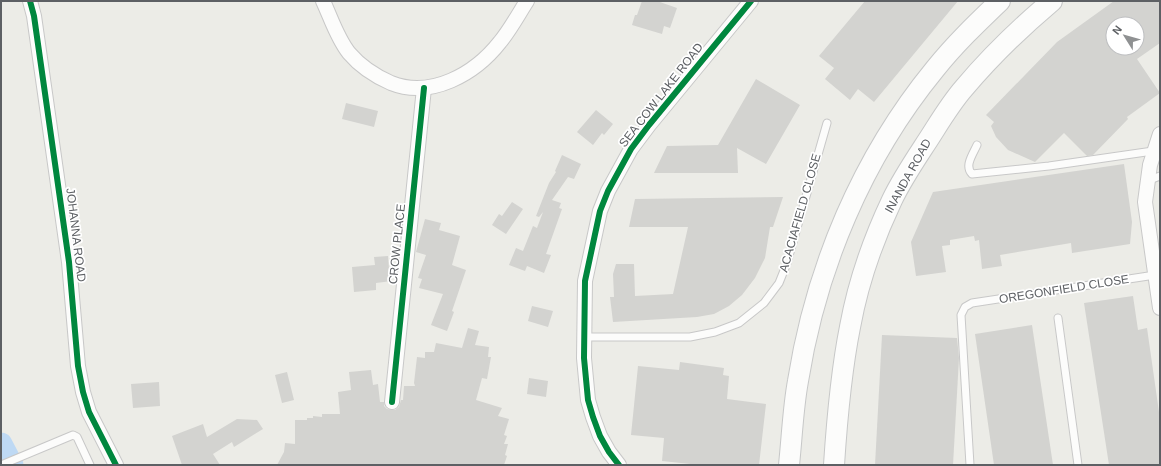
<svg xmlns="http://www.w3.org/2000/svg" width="1161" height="466" font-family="Helvetica,sans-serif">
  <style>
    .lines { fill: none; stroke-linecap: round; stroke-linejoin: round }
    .river { stroke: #bed9f4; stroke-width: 23 }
    .building { fill: #d3d3d0; fill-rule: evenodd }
    .lane-casing { stroke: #c8c8c8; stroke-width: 9 }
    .street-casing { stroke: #c8c8c8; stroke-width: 16 }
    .secondary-casing { stroke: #c7c8c8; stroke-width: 22 }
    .lane { stroke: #fcfcfb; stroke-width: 7 }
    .street { stroke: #fcfcfb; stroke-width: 14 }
    .secondary { stroke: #fcfcfb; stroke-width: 20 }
    .cycleway-casing { stroke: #fff; stroke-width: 8 }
    .cycleway { stroke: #00873e; stroke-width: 6 }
    .labels { text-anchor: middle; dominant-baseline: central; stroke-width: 3.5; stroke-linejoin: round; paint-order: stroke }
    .street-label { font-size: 12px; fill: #5d6064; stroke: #fff }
  </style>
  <rect width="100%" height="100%" fill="#ecece7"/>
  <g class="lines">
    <polyline class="river" points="1,444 12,465"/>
  </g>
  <g class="building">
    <polygon points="642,1 657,1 677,8 670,28 664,26 662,34 632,25 635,15 637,15"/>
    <polygon points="865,1 958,1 874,102 858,89 850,100 825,79 834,68 819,56"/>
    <path d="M1114,1H1160V43L1137,59L1160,93L1127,117L1128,119L1093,155L1087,156L1064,133L1035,162L1008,150L996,137L991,126L994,122L986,115L1057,42ZM1113,24H1137V48H1113Z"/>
    <polygon points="756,79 800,105 766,164 737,148 738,173 654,173 667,146 718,145"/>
    <polygon points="346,103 378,111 374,127 342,119"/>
    <polygon points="596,110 613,124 604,135 602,133 593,145 577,132"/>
    <polygon points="562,155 581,164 574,179 568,177 552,200 561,203 559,208 562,209 546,254 551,255 544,273 527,266 525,271 509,265 516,248 523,251 533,226 537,228 543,212 539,217 536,216 549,183 556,172 555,171"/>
    <polygon points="1124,164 1132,222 1130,244 1072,253 1071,243 1000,255 1002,266 982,269 979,240 975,241 974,236 950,240 950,245 942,246 946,272 916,276 911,242 933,192"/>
    <polygon points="783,197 773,227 770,227 765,258 755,278 742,295 729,306 714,314 697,317 613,322 610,297 614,297 613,274 616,264 634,264 635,296 673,294 688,227 629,227 635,199"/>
    <polygon points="512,202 523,209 506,234 492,225 499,214 502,216"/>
    <polygon points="425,219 441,223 439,230 460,236 452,265 466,270 452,311 454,312 447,331 431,325 443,294 419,288 422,279 418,278 426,255 416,252"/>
    <polygon points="388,256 389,269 391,269 392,281 376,283 376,290 354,292 352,267 375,265 374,257"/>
    <polygon points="1133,296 1138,330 1147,328 1160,419 1160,465 1109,465 1084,303"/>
    <polygon points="532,306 553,311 548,327 528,321"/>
    <polygon points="1032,325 1053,465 994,465 975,334"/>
    <polygon points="468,328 479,331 475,345 489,347 488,357 491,357 487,379 482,378 476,400 502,408 498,416 509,419 504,435 507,436 504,444 508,444 505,455 507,456 504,465 277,465 284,452 285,443 295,444 295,420 307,420 307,418 313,418 313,416 322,417 322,414 340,414 338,392 351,390 349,372 371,370 373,385 378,384 380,402 384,402 384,406 387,409 395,410 399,407 401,400 403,400 404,386 415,386 414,383 417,357 425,358 425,352 434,352 436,343 462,348"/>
    <polygon points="882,335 957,338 959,358 953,465 875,465"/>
    <polygon points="680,362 724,368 723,375 729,376 727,399 766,404 759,465 700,465 662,461 664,438 631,435 638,366 679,370"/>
    <polygon points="287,372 294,400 282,403 275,375"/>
    <polygon points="529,378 548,381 546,397 527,394"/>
    <polygon points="159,382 160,406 133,408 131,384"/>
    <polygon points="237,419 257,420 263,429 234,447 232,442 213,454 220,465 182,465 172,436 203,424 207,437"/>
  </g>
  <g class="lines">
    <g class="lane-casing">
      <g id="lane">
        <path d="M977,145C973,154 964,166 972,174L1049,166L1153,151"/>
        <polyline points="1147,181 1160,176"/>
        <polyline points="1058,318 1078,465"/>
        <polyline points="585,337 690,337 715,332 739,323 764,303 779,283 787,263 827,123"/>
        <polyline points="1,465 73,435 77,437 90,465"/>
        <polyline points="970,465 961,315 965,307 972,303 1155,275"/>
      </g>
    </g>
    <g class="street-casing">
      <g id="street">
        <polyline points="30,1 34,16 69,262 78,366 83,392 89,412 116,465"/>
        <path d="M323,1C331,18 337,38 349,53C360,66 375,76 391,83C431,99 475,74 500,42C510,30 518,15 527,1"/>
        <polyline points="1160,134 1150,165 1145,202 1160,308"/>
        <polyline points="392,402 424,88"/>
        <polyline points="619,465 609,452 600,436 593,417 588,400 584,358 585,281 600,211 608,191 631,149 649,125 751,1"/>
      </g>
    </g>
    <g class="secondary-casing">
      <g id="secondary">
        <path d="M789,465C792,437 793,408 798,381C816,268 862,158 935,69C955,44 977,23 1000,1"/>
        <path d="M834,465C837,419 841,372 850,327C858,283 873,240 892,200C902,179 915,160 928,140C939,123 950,104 964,88C991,56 1020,28 1052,1"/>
      </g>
    </g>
    <use href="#lane" class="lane"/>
    <use href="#street" class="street"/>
    <use href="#secondary" class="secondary"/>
    <g class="cycleway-casing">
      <g id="cycleway">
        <polyline points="30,1 34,16 69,262 78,366 83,392 89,412 116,465"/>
        <polyline points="392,402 424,88"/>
        <polyline points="619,465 609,452 600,436 593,417 588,400 584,358 585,281 600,211 608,191 631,149 649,125 751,1"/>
      </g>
    </g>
    <use href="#cycleway" class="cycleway"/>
  </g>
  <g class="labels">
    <g class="street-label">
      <text transform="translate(661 95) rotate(-52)">SEA COW LAKE ROAD</text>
      <text transform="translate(908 176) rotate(-61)">INANDA ROAD</text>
      <text transform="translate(800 213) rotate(-74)">ACACIAFIELD CLOSE</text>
      <text transform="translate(76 235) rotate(83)">JOHANNA ROAD</text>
      <text transform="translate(397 244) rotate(-84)">CROW PLACE</text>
      <text transform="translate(1064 289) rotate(-9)">OREGONFIELD CLOSE</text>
    </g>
  </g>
  <rect width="1161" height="466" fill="none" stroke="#5d6064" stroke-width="4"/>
  <g transform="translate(1125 36) rotate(307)"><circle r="19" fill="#ffffff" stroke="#bebfc1"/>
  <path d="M0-3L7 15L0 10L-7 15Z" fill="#8f9192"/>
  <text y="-6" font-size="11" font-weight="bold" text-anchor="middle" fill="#5d6064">N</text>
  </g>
</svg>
